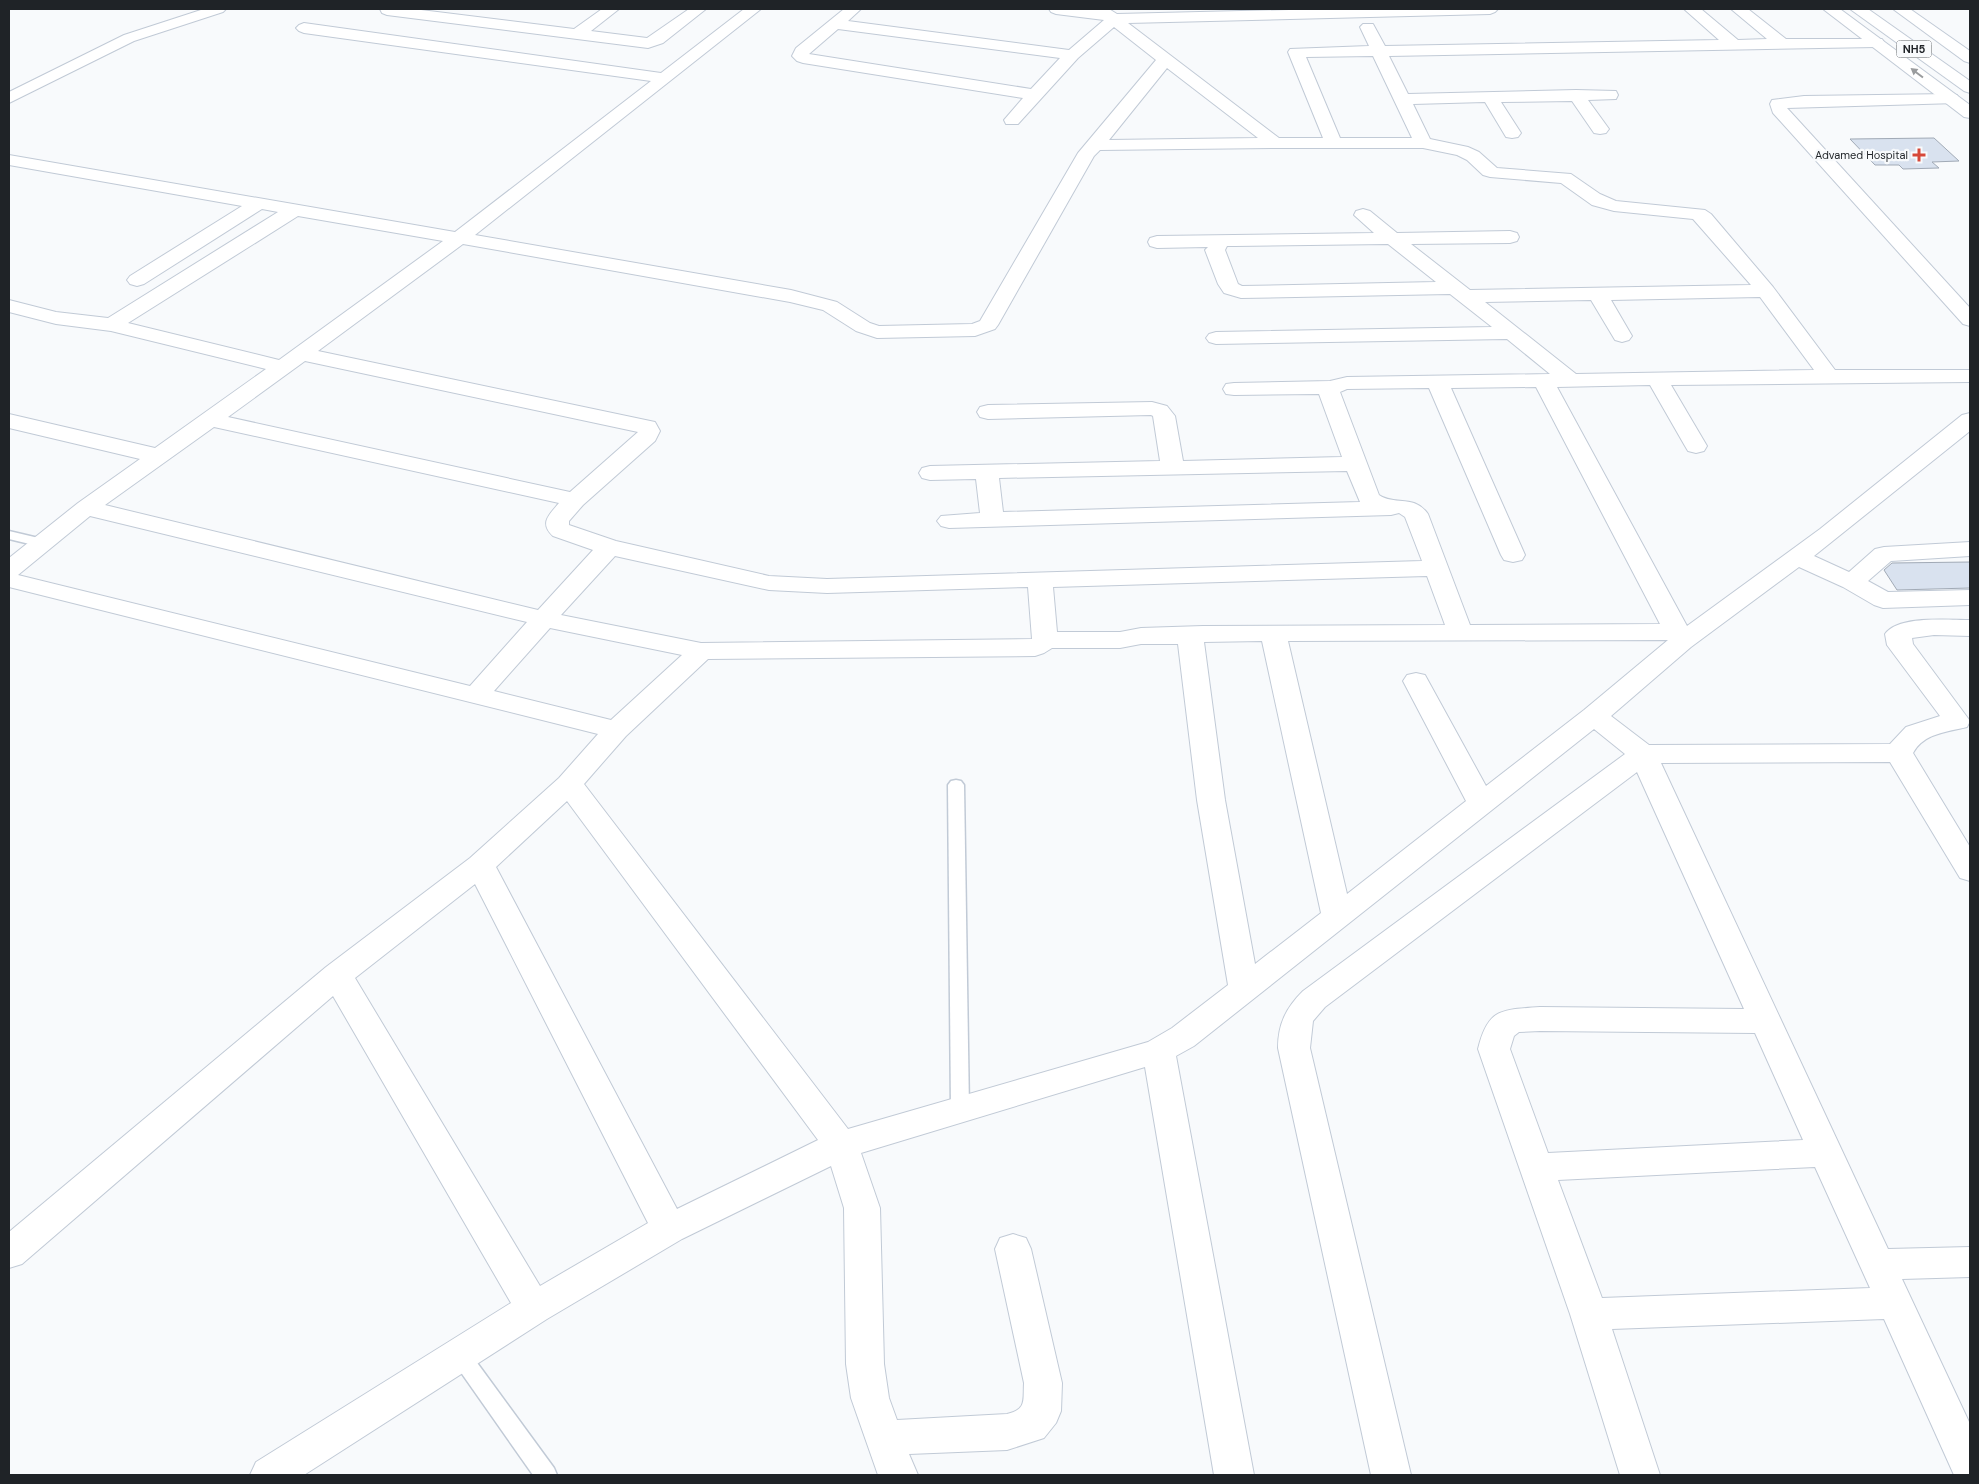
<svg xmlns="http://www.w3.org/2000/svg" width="1979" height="1484" font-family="'DM Sans',sans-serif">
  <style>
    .building { fill: #d9e2ef; stroke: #a1aab6 }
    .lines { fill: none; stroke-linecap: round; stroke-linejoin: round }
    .service-casing { stroke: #c1cad6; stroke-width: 3 }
    .minor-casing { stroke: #c1cad6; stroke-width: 2 }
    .tertiary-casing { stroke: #c1cad6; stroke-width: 2 }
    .trunk-casing { stroke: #c1cad6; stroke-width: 2 }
    .service { fill: #fff; fill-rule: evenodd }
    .minor { fill: #fff; fill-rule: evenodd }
    .tertiary { fill: #fff; fill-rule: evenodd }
    .trunk { fill: #fff; fill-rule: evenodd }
    .oneway { fill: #9a9c9e }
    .poi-dot { fill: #d64839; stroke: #f8fafc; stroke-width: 2 }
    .labels { text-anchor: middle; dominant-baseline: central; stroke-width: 4.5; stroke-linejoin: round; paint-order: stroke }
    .shield { fill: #f8fafc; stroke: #606467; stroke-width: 1 }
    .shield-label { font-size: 11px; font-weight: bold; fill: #1f2327 }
    .far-poi-label { font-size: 11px; fill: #1f2327; stroke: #f8fafc; text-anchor: end }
  </style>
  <rect width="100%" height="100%" fill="#f8fafc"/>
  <g class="building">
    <polygon points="1934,138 1959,161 1932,162 1939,168 1903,169 1899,165 1875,165 1850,139"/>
    <polygon points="1970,562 1970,588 1897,590 1884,570 1892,563"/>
  </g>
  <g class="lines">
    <g class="service-casing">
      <g id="service">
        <polygon points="9,531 47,540 49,543 42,547 9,539"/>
        <polygon points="956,780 961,781 964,785 969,1110 967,1115 960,1117 953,1115 951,1110 948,785 951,781"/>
        <polygon points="460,1346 467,1349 554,1468 557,1475 533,1475 453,1361 450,1355 453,1349"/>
      </g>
    </g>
    <g class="minor-casing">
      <g id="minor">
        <polygon points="204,9 226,9 223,12 134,41 9,103 9,92 124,35"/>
        <polygon points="380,9 413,9 574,29 602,9 619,9 591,31 647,38 689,9 706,9 663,43 648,48 387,15 382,13"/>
        <path d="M744,9H761L475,235L791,290L837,302L870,323L879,326L972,324L980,321L1078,153L1156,60L1114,27L1078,58L1018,124H1006L1004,120L1023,98L803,63L797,61L792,56L796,48L844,9H861L848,21L1069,50L1104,20L1056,14L1051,12L1049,9H1109L1117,14L1329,9H1498L1495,12L1490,14L1128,23L1279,138H1323L1288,52L1290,49L1369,46L1360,27L1363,24H1373L1385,46L1719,40L1684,9H1701L1738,40L1767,39L1731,9H1748L1786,39H1882L1884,42L1882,45L1876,47L1389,56L1408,94L1576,90L1616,91L1618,95L1616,99L1588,100L1609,129L1606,133L1600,134L1594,133L1572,101L1501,102L1521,133L1518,137L1512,138L1506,137L1485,102L1413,104L1430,139L1468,147L1479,152L1497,168L1571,174L1600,194L1616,201L1705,210L1711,214L1773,287L1835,370H1970V382L1671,385L1707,446L1704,451L1696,453L1688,451L1685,446L1650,385L1557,387L1687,626L1820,529L1962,415L1970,413V431L1814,556L1849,572L1875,549L1884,547L1970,542V556L1891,561L1868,581L1888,592L1970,590V605L1883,608L1874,605L1843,587L1799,567L1691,647L1611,716L1649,745L1890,744L1906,727L1940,716L1887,645L1885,634C1898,615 1949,620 1970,620V636L1934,635L1912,638L1913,644L1970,721L1967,727C1947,732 1924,733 1913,753L1970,847V881L1960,878L1890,762L1661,763L1888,1249L1970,1247V1277L1902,1279L1970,1424V1475H1954L1884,1319L1612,1329L1660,1475H1620L1570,1314L1478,1049C1488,1008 1501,1010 1540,1007L1744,1009L1637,772L1325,1007L1313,1021L1310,1048L1411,1475H1371L1278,1048C1278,1024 1286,1008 1303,991L1625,754L1594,729L1194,1046L1176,1056L1254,1475H1214L1145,1067L861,1153L880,1208L884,1364L889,1398L897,1420L1007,1414C1027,1409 1023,1401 1024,1383L995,1249L1000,1238L1013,1234L1026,1238L1031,1249L1062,1383L1061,1411L1056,1423L1044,1438L1007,1450L909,1454L918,1475H878L851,1398L846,1364L844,1208L831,1166L682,1239L547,1319L304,1475H250L256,1462L511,1303L333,996L22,1264L9,1268V1232L326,967L470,858L559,778L598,734L9,587V558L78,503L140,459L9,428V414L155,448L266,369L111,331L56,324L9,312V300L56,312L108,318L278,212L262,209L144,284L137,286L130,284L127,280L130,276L242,206L9,165V155L455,232L651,81L304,33L299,31L296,28L299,25L304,23L661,73ZM838,29L1060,58L1031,89L809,54ZM1373,56L1412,138H1340L1306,57ZM1167,68L1258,138L1109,140ZM1275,148H1423L1457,155L1467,160L1483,175L1490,177L1561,183L1592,205L1614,211L1693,219L1751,285L1470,290L1411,244L1510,243L1517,241L1519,237L1517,233L1510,231L1397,233L1370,211L1363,209L1356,211L1354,215L1374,233L1157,236L1150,238L1148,242L1150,246L1157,248L1208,247L1205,250L1218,284L1224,293L1241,298L1450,294L1492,327L1216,332L1209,334L1206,338L1209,342L1216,344L1507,339L1550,374L1347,377L1330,381L1234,383L1226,384L1223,389L1226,394L1234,395L1319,394L1342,457L1183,461L1175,416L1167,406L1152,402L988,405L980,407L977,412L980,417L988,419L1151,415L1153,416L1160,461L930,466L922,468L919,473L922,478L930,480L976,479L980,513L941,516L937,521L941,526L949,528L1391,515L1399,513L1405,517L1422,561L827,579L769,576L616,541L569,525V521L583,505L655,441L660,431L655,422L318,351L463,244L790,302L823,310L856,331L877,338L975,336L995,329L998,325L1094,156L1100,150ZM298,216L443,241L279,360L128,323ZM1388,244L1436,282L1242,286L1238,284L1225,250L1227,246H1234ZM1760,297L1814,370L1576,374L1485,302L1591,300L1615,340L1622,342L1629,340L1632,336L1611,300ZM305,361L638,432L570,492L228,417ZM1536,387L1660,624L1470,625L1428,514C1414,494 1395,506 1379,495L1340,392L1347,389L1429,388L1501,555L1504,560L1513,562L1522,560L1525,555L1451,388ZM214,427L559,503C549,515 539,523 553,536L593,550L538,610L105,505ZM1347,471L1360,502L1003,512L999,478ZM90,516L527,622L470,686L18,575ZM615,556L769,590L827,593L1028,587L1032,639L701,643L561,615ZM1427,576L1445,625L1203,626L1141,628L1120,632H1057L1053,587ZM550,628L682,655L611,720L494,691ZM1668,640L1584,710L1486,786L1425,675L1416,673L1407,675L1403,681L1466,801L1347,894L1288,641ZM1262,641L1321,913L1255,964L1225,800L1204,642ZM1141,644H1178L1197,800L1228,985L1172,1028L1148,1042L848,1129L584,784L626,736L708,659L1035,656L1044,653L1052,648H1120ZM567,801L818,1140L677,1209L496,867ZM475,884L648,1223L540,1286L355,978ZM1540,1031L1755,1033L1803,1140L1548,1153L1510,1049L1514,1036L1519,1032ZM1815,1167L1870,1288L1602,1298L1558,1180Z"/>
        <polygon points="1951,94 1957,95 1959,99 1957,103 1787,108 1970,308 1970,326 1963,324 1773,113 1770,104 1772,100 1804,96"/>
      </g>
    </g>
    <g class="tertiary-casing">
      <g id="tertiary">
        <polygon points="1823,9 1840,9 1970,105 1970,118 1964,117"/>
        <polygon points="1893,9 1910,9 1970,51 1970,63 1964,61"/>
      </g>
    </g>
    <g class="trunk-casing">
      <polygon id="trunk" points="1850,9 1868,9 1970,81 1970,93 1964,91"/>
    </g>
    <use href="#service" class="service"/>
    <use href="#minor" class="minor"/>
    <use href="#tertiary" class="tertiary"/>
    <use href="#trunk" class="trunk"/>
  </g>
  <defs><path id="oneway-solid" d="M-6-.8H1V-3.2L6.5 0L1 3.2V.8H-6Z" transform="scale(1.25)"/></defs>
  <use class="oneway" href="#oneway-solid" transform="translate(1917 73) rotate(-143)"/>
  <path class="poi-dot" d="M1916.5 147.5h5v5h5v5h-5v5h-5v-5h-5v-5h5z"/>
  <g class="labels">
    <rect class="shield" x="1896.5" y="40.5" width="35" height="17" rx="4"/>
    <g class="shield-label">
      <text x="1914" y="49">NH5</text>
    </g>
    <g class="far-poi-label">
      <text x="1908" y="155">Advamed Hospital</text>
    </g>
  </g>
  <rect width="1979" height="1484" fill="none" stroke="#1f2327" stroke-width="20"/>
</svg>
